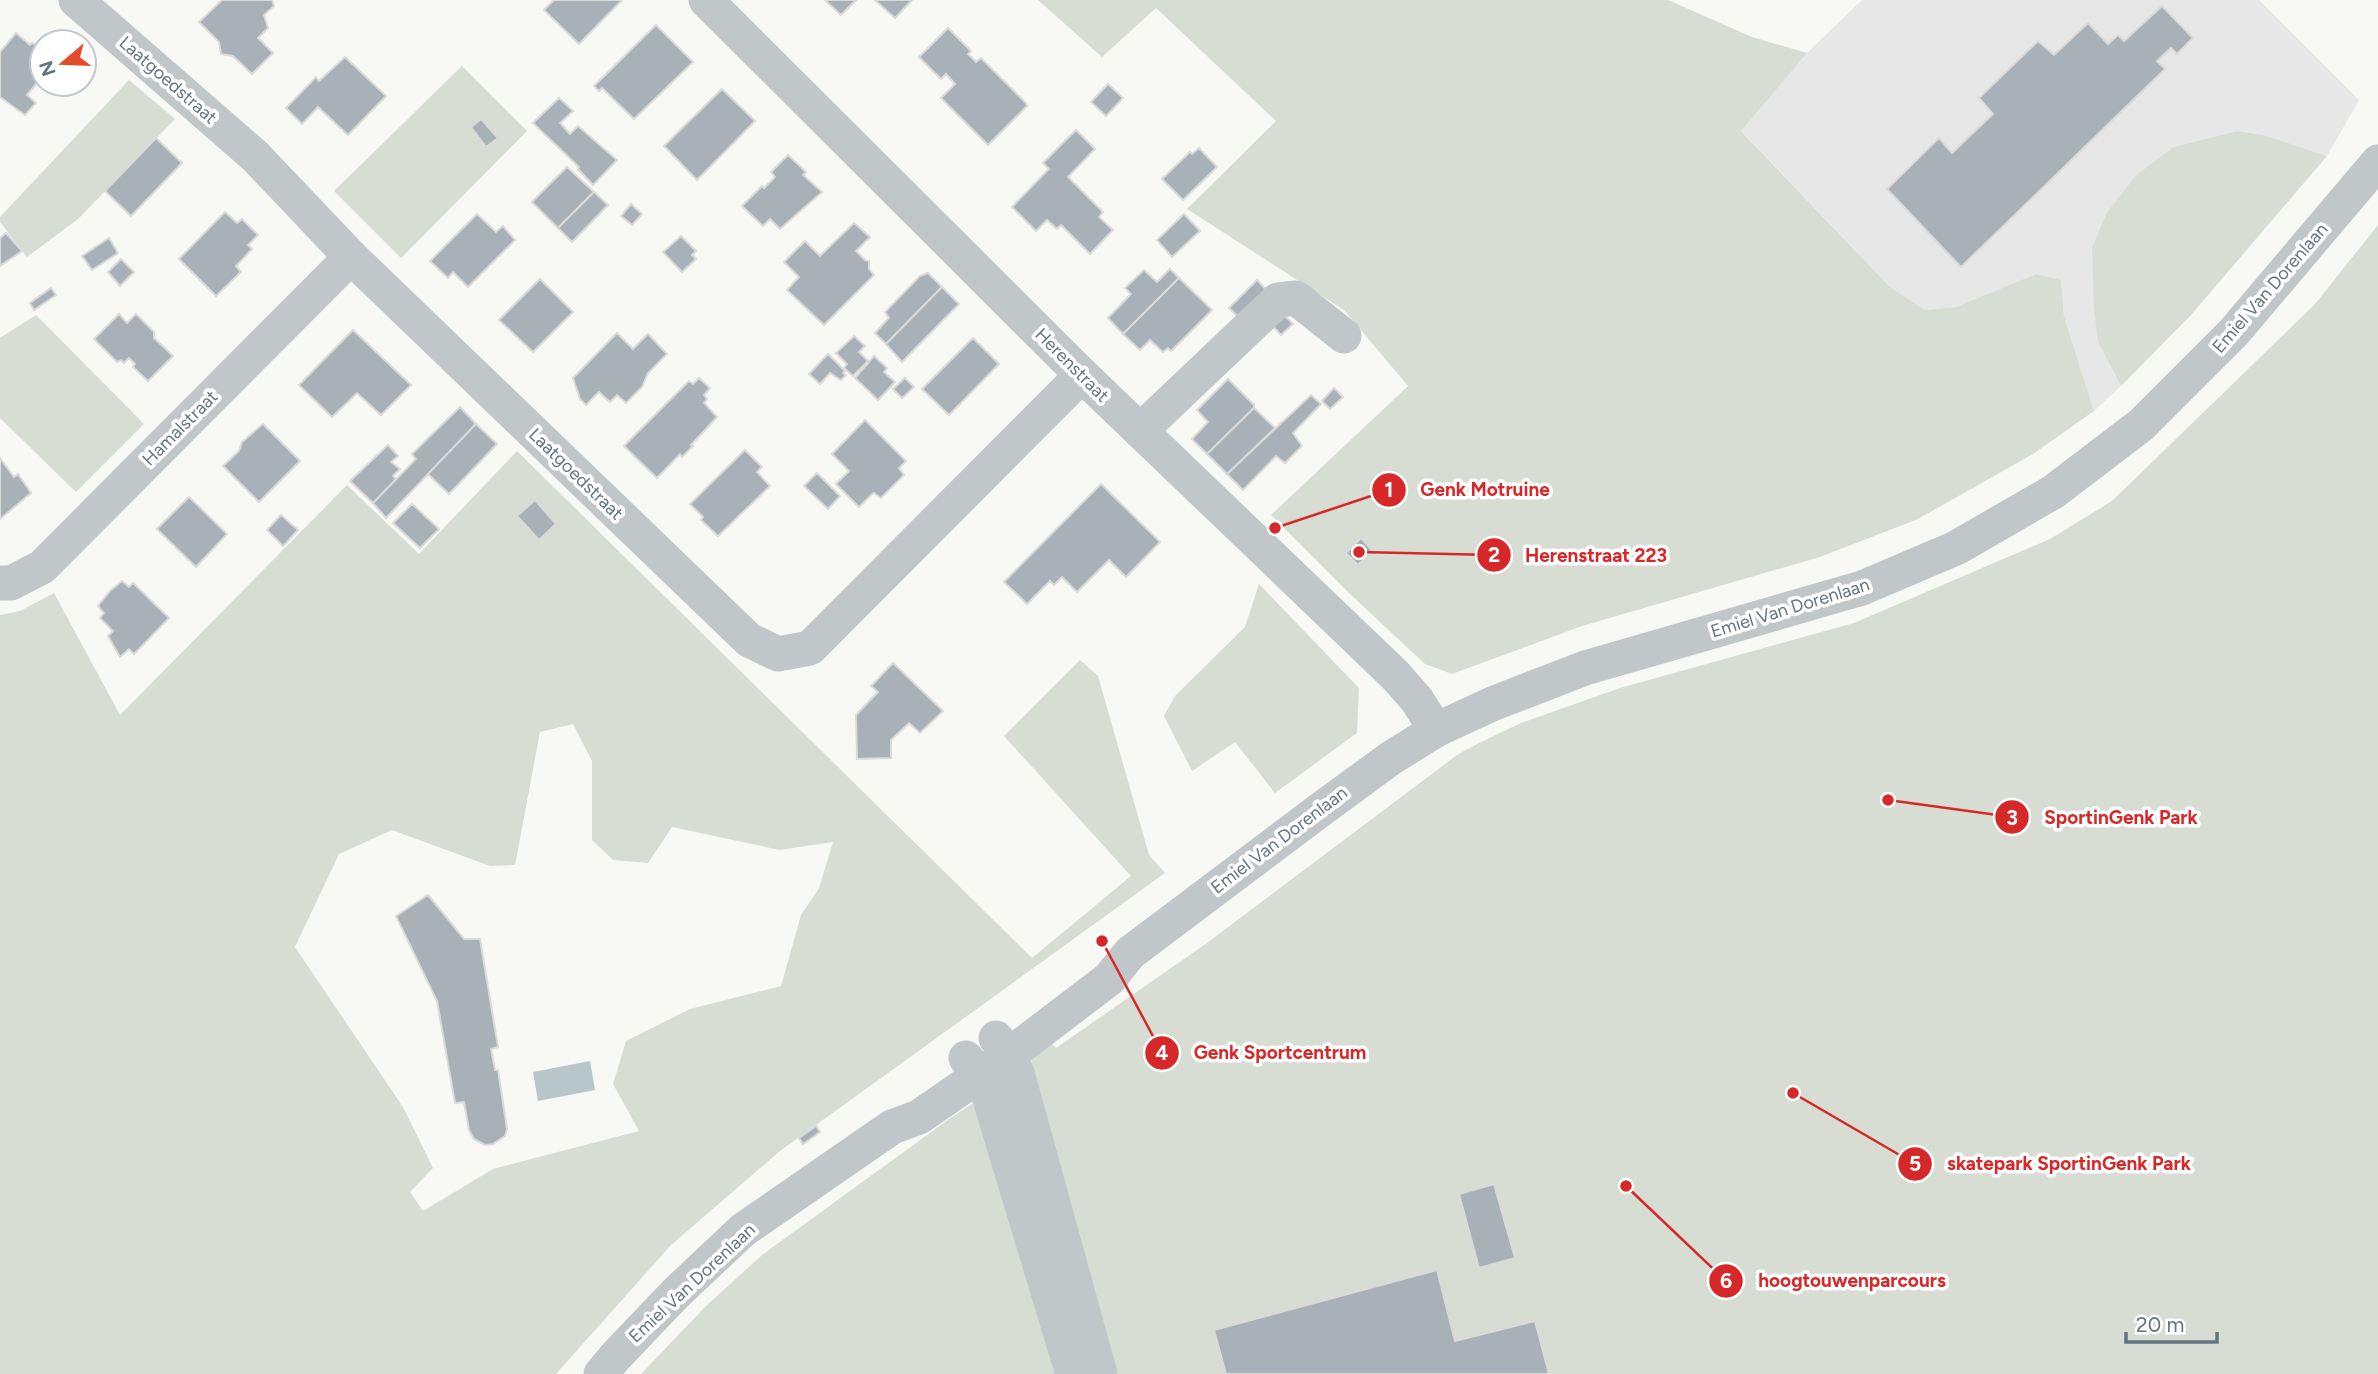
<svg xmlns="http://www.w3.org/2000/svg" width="2378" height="1374" font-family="Figtree,sans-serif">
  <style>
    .built { fill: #e6e7e6 }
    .green { fill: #d8ddd4; fill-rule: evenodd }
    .water { fill: #b8c5c9 }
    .building { fill: #a8b1b7; stroke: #dadad8; stroke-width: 2 }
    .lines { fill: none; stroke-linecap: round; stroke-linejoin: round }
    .minor { stroke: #c1c6c9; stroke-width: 35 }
    .labels { text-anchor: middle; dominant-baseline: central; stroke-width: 7; stroke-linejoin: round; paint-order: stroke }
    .street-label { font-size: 18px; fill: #637580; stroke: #fff }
    .leader { fill: none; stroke: #d62828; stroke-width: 2.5 }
    .callout-dot { fill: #d62828; stroke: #fff; stroke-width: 2.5 }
    .mark-label { font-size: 21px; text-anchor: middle; font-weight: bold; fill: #fff }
    .callout-label { font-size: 19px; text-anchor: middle; font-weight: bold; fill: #d62828; stroke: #fff; stroke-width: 7; stroke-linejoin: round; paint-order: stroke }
  </style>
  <rect width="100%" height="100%" fill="#f8f8f5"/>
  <polygon class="built" points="1862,0 2259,0 2359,100 2327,156 2264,135 2237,131 2173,147 2136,175 2107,212 2098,342 2121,386 2094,411 2064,316 2061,280 2036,274 1956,307 1925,310 1890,287 1741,130 1807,53"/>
  <g class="green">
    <polygon points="1038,0 1668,0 1752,37 1807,53 1741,131 1890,287 1925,310 1956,307 2036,274 2061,280 2064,316 2094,411 2033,454 1918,519 1820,557 1582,626 1452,674 1425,664 1350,594 1271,515 1408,386 1344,310 1187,209 1276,121 1156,8 1102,57"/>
    <polygon points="462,66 527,131 401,258 334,191"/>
    <polygon points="129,80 175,119 78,219 27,257 0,222 0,217"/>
    <polygon points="2237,131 2264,135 2327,156 2191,315 2121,386 2098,342 2094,308 2092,248 2107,212 2136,175 2173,147"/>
    <polygon points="2378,225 2378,1374 641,1374 706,1306 762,1255 949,1119 1031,1065 1032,1058 1052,1044 1056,1048 1207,943 1457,755 1479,743 1521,723 1620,688 1854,623 2050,539 2112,501 2315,304"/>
    <polygon points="36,315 144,424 76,492 0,418 0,338"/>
    <path d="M517,451L1032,958L1131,876L1004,736L1080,660L1098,676L1149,855L1165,873L780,1151L670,1246L556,1374H0V615L20,611L54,593L120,715L347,485L419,554ZM573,724L592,761V840L613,860L648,863L672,827L780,850L833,842L819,888L801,915L781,986L690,1009L626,1041L613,1084L639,1131L493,1169L423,1211L410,1192L433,1168L403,1107L295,947L339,854L392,830L490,866L515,865L540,732Z"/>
    <polygon points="1259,584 1359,688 1357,733 1275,793 1235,742 1192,771 1164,716 1175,696 1245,627"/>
  </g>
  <polygon class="water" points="590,1061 595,1090 538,1101 533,1072"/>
  <g class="building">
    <polygon points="222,0 272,0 274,6 264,15 268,28 258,38 273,53 252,74 233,56 221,54 219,42 199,22"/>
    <polygon points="554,0 622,0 579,44 544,10"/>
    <polygon points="825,0 856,0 841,15"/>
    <polygon points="875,0 912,0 895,18"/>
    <polygon points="2162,6 2193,38 2177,54 2171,48 2157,61 2165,69 1961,267 1887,189 1939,138 1952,153 1993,114 1979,98 2038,41 2054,55 2088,23 2108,44 2118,35 2124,41"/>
    <polygon points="656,25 693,62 634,119 602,88 599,91 594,86"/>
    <polygon points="948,28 971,51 968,54 976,62 981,58 1026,103 1027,106 988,145 941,98 955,84 946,74 941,79 919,57"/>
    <polygon points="16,33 30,45 32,43 42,47 42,77 27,95 36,103 25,115 0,97 0,52"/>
    <polygon points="345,57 386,96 348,135 318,107 302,124 286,108 316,77 319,81"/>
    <polygon points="1108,84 1123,98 1106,116 1091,102"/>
    <polygon points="722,89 755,121 697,180 664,146"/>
    <polygon points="559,98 573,111 560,123 570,134 578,126 617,160 593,185 578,169 579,167 533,123"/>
    <polygon points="481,119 498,138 486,147 471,127"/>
    <polygon points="1076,130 1095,149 1068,177 1103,212 1099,217 1113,230 1090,254 1061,225 1057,229 1047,220 1036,231 1012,207 1049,169 1043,163"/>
    <polygon points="156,138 182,163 131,216 105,191"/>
    <polygon points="1199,148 1217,167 1183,200 1162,179 1190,152 1192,154"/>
    <polygon points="788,155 806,172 803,175 822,192 780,229 770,219 763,226 742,206 762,186 764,188 775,177 771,172"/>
    <polygon points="567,167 594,192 558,228 532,202"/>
    <polygon points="594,192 608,205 572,242 558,228"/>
    <polygon points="631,204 642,214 632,225 621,216"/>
    <polygon points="225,212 237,223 242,219 258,235 248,245 252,249 236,266 241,272 216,296 179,259"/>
    <polygon points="477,214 496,232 503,226 515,240 468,287 453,272 448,278 430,261"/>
    <polygon points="1184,214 1200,231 1172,257 1157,240"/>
    <polygon points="854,223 870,237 856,251 865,260 869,261 869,269 874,275 824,325 787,290 799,277 784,262 805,241 820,256"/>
    <polygon points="6,233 22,251 0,266 0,238"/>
    <polygon points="681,236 696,251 692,255 696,259 682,272 663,252"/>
    <polygon points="109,238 118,253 92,270 82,256"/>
    <polygon points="121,259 134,272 120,286 108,272"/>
    <polygon points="1170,269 1179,278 1123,334 1108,318 1131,294 1125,288 1144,270 1157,282"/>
    <polygon points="928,273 942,287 886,344 875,333 889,318 885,312 920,276"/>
    <polygon points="1179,278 1212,310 1171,351 1168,348 1163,352 1150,340 1140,350 1123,334"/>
    <polygon points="540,279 573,312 533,352 499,320"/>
    <polygon points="1257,280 1271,295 1244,322 1229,308"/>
    <polygon points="942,287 959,304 902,362 886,344"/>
    <polygon points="51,288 56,295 34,310 30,303"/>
    <polygon points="1282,313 1293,324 1281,335 1271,324"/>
    <polygon points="119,314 127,323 136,314 154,332 154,338 173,356 148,381 133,367 135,364 129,358 124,363 121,360 117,362 94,339"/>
    <polygon points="353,330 411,385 381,415 357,393 332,417 299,385"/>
    <polygon points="617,333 633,349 648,334 667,354 648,373 642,387 626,403 617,395 610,402 599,392 586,405 580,399 573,378"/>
    <polygon points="854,336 865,346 859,352 868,361 853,376 844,368 847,364 836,353"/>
    <polygon points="973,338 999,364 949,415 922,389"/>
    <polygon points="828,354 845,371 843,373 846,375 841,380 830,373 820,384 809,374"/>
    <polygon points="874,356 887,368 884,372 895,382 878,400 855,378"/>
    <polygon points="699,378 710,388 704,395 707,399 704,403 717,417 691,445 693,446 682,457 680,454 657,478 624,446 689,381 693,384"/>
    <polygon points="905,378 914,387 902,398 893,389"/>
    <polygon points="1228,379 1254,405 1254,408 1207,454 1192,439 1208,422 1197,410"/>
    <polygon points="1334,388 1343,397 1330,409 1322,401"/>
    <polygon points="1311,395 1321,404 1293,433 1302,446 1285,463 1276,456 1243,490 1227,474"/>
    <polygon points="460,407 476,424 386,518 373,503 416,459 412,454"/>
    <polygon points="1254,408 1275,428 1227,474 1207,454"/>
    <polygon points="865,420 906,461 899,468 904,475 881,498 874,493 872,494 859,507 836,484 849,471 832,454"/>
    <polygon points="263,424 300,461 259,502 223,466 239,451 242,442"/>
    <polygon points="476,424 497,444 449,494 428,474"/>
    <polygon points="388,445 398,456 391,462 400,469 393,476 396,479 373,503 350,481"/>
    <polygon points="745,450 762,467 757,472 770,486 718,536 701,520 703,517 690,504"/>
    <polygon points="0,458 14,477 18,474 31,493 0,519"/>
    <polygon points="817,473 840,496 828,509 804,486"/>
    <polygon points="1101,484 1160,542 1126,577 1109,560 1077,592 1062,577 1054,585 1050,581 1027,604 1004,582"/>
    <polygon points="189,497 227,534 196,567 157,529"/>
    <polygon points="535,500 556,524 539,540 517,516"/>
    <polygon points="412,504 439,529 420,548 393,523"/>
    <polygon points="281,515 298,530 283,546 267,530"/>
    <polygon points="1361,538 1372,550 1358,565 1346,553"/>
    <polygon points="122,581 129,587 133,583 169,618 134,654 129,649 120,657 108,636 113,631 100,618 104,613 98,606 110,591"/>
    <polygon points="893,663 943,711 920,733 909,723 891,740 891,758 857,759 856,715 878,692 871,686"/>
    <polygon points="428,895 464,939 480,939 498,1047 491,1049 495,1070 498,1070 507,1129 505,1136 493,1144 485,1145 474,1139 469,1130 464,1102 455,1103 437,1001 396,916"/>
    <polygon points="816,1126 820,1132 803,1144 799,1138"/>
    <polygon points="1494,1184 1515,1258 1479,1268 1459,1194"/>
    <polygon points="1437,1270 1455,1341 1535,1321 1549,1374 1226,1374 1214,1330"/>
  </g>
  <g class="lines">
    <g class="minor">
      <polyline points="76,0 255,156 351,257 749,640 778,654 810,648 1082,375"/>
      <polyline points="706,0 1082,375 1395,675 1417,700 1436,730"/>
      <polyline points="1140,431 1278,300 1296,298 1344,336"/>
      <polyline points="0,583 11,583 42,567 351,257"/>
      <polyline points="996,1038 1009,1055 1017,1073 1100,1374"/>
      <polyline points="966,1058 986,1086 1073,1374"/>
      <polyline points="601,1374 615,1357 676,1293 743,1230 892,1127 919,1117 1009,1055 1109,979 1130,953 1320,810 1391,758 1436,730 1492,704 1585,668 1862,588 1956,548 2053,492 2141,425 2234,332 2378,162"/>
    </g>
  </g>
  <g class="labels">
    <g class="street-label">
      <text transform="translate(168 80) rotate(41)">Laatgoedstraat</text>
      <text transform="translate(2270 288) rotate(-49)">Emiel Van Dorenlaan</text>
      <text transform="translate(1072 365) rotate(45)">Herenstraat</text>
      <text transform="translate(180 428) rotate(-45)">Hamalstraat</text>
      <text transform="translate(576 474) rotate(44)">Laatgoedstraat</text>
      <text transform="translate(1790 608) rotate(-17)">Emiel Van Dorenlaan</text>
      <text transform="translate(1279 840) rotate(-37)">Emiel Van Dorenlaan</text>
      <text transform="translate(692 1283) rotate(-43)">Emiel Van Dorenlaan</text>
    </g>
  </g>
  <path class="leader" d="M1275 528L1389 490M1359 552L1494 555M1888 800L2012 817M1102 941L1162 1053M1793 1093L1915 1164M1626 1186L1726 1281"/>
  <g class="callout-dot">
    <circle cx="1275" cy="528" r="7"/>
    <circle cx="1359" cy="552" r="7"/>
    <circle cx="1888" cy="800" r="7"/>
    <circle cx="1102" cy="941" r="7"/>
    <circle cx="1793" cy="1093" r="7"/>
    <circle cx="1626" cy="1186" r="7"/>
    <circle cx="1389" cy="490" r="18"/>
    <circle cx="1494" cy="555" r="18"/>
    <circle cx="2012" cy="817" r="18"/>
    <circle cx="1162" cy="1053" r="18"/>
    <circle cx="1915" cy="1164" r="18"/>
    <circle cx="1726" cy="1281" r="18"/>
  </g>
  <g class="mark-label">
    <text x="1389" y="497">1</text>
    <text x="1494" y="562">2</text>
    <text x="2012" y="825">3</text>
    <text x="1162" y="1060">4</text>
    <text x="1915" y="1171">5</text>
    <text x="1726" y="1288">6</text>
  </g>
  <g class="callout-label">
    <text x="1485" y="496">Genk Motruine</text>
    <text x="1596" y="562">Herenstraat 223</text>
    <text x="2121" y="824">SportinGenk Park</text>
    <text x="1280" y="1059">Genk Sportcentrum</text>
    <text x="2069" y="1170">skatepark SportinGenk Park</text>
    <text x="1852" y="1287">hoogtouwenparcours</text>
  </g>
  <g transform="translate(63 63) rotate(251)"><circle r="33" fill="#ffffff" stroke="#c1c8cc" stroke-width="2"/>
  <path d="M0-5L12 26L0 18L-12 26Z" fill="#e24c2b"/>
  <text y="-10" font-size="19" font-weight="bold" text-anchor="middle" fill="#637580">N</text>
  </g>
  <path d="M2126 1332v10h91v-10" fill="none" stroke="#637580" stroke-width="3.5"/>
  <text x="2136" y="1332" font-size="21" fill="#637580" stroke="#ffffff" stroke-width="5" paint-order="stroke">20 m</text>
</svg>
